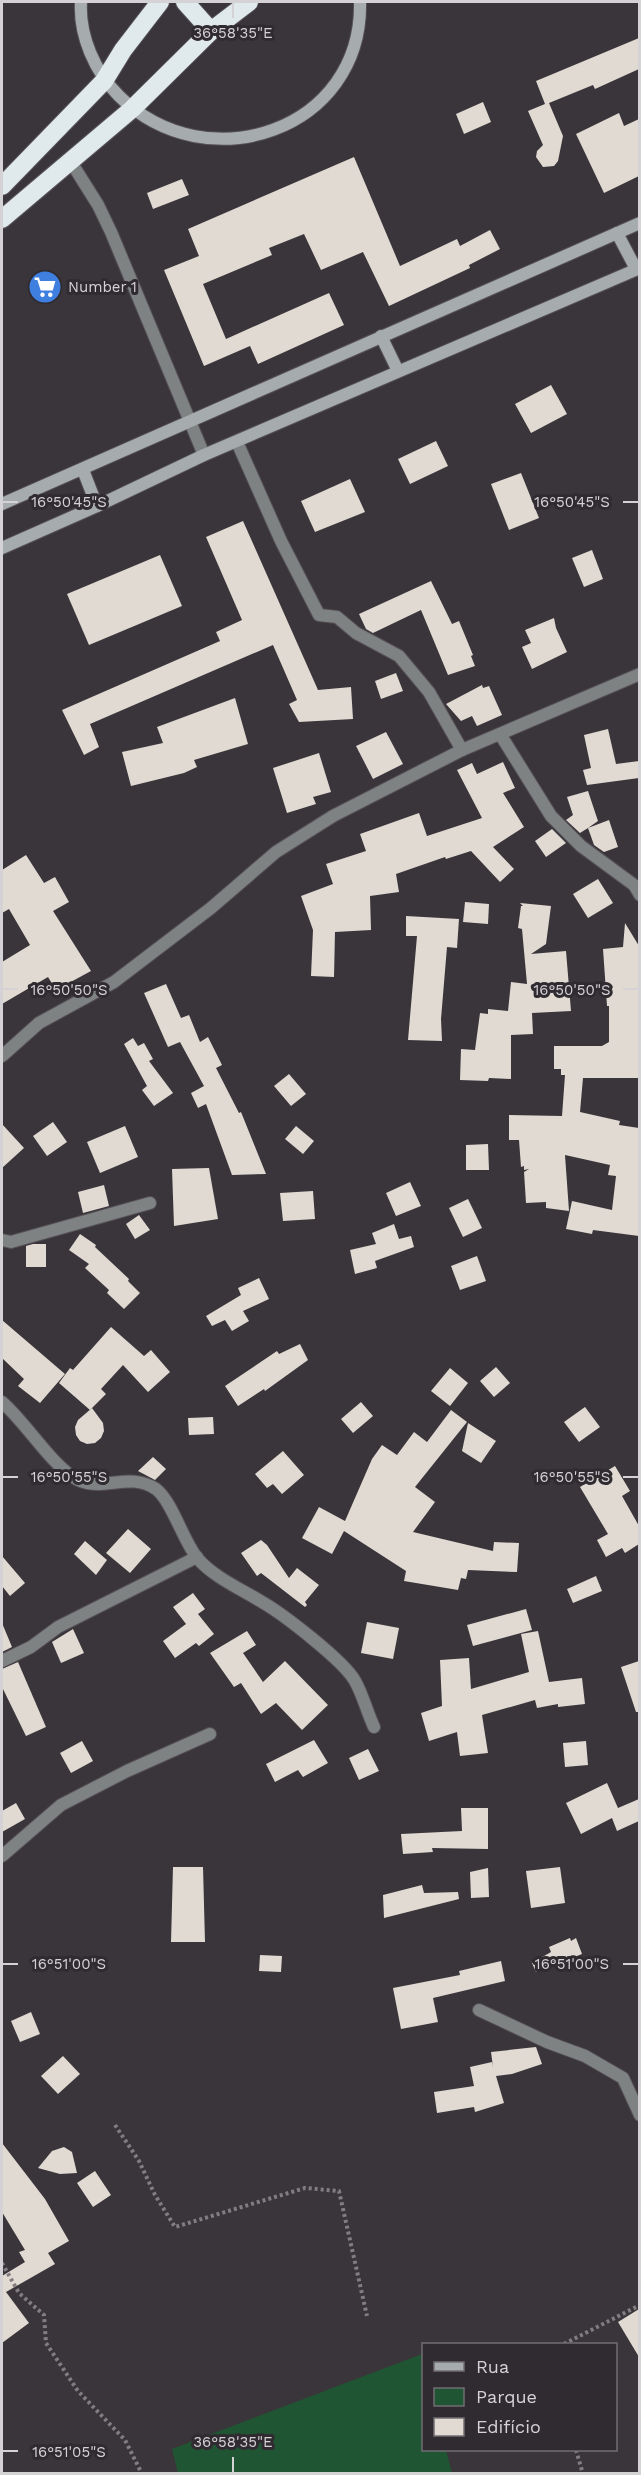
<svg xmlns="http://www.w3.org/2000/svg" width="641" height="2475" font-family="'Work Sans',sans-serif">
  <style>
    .green { fill: #205533 }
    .building { fill: #e0dad3 }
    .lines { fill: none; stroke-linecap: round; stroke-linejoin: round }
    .street-casing { stroke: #565156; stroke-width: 14 }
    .secondary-casing { stroke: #565156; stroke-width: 14 }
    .highway-casing { stroke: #565156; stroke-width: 20 }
    .path { stroke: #817d81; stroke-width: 4; stroke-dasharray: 3 3; stroke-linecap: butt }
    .street { stroke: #7e8283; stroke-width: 12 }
    .secondary { stroke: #a6acad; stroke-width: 12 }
    .highway { stroke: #e0eaec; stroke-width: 18 }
    .ticks { fill: none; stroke: #d5d2d5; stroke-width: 2 }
    .labels { text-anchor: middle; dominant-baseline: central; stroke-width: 6; stroke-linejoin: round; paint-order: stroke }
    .poi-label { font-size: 15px; fill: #d5d2d5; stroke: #302b30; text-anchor: start }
    .ticks-label { font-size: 15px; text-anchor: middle; fill: #d5d2d5; stroke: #302b30; stroke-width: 6; stroke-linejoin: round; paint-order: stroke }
  </style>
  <rect width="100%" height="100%" fill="#3a353a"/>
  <polygon class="green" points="422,2354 424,2450 446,2450 452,2473 178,2473 172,2449"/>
  <g class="building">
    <polygon points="639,38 639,69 595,89 593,85 549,103 563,136 558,161 554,166 543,167 536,157 537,151 543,145 528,111 545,104 536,81"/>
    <polygon points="483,102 491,122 464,134 456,114"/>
    <polygon points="619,113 624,126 639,119 639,176 604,193 576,134"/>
    <polygon points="354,157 400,266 457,239 460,246 490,230 500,249 469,265 470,268 389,306 363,252 321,270 304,234 269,248 272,255 203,284 226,339 329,293 344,325 258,364 250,346 204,366 164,270 199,256 188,229"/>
    <polygon points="182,179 189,195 153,209 147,193"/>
    <polygon points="551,385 567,414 531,433 515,404"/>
    <polygon points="436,441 448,466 410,484 398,459"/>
    <polygon points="521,473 539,518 509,530 491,484"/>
    <polygon points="350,479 365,512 315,532 301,501"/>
    <polygon points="243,521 318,690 351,687 353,719 299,722 289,704 297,700 273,645 90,724 99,747 84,755 62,710 220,641 216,632 242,620 206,537"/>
    <polygon points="592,550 603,579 584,587 572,558"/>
    <polygon points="160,555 182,606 89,645 67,594"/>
    <polygon points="431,581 452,624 459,621 473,655 471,656 475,666 448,675 421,610 373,633 366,629 359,614"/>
    <polygon points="554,618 556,628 567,652 532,669 522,647 531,643 525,630"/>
    <polygon points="396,673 403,691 381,699 375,681"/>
    <polygon points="482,685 483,688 489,686 502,715 477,726 472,716 461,721 446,704"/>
    <polygon points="235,698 248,744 194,760 197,767 184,773 131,786 122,752 163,743 157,727"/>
    <polygon points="608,729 616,764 639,761 639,778 587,785 583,770 591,768 584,735"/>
    <polygon points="386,732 403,764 373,779 356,746"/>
    <polygon points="319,753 331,792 313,797 316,804 287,813 273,768"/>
    <polygon points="503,762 515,788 503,793 524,827 493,847 514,869 500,882 471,851 446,859 445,857 396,874 399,892 370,896 371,930 335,932 334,977 311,976 313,930 301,896 333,884 326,864 366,851 360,834 419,813 427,836 482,818 457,770 472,763 477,774"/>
    <polygon points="588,791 598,821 588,828 609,820 618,847 604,852 594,845 588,828 580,833 566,820 573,815 567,797"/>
    <polygon points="552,829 566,843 546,857 535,841"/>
    <polygon points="26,855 44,883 55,877 69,902 53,911 91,971 56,990 48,977 2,1004 2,962 30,945 9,909 2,913 2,870"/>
    <polygon points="598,879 613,903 588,918 573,894"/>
    <polygon points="465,902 489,904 488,924 463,922"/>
    <polygon points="520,903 551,906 546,944 531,954 566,951 571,1011 532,1013 533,1034 511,1035 511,1079 489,1078 488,1081 460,1080 461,1049 475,1050 480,1013 488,1014 488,1009 508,1011 511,982 527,984 522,929 518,928 521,906 523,906"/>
    <polygon points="406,916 459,919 457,948 447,947 441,1019 442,1041 408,1040 417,936 406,936"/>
    <polygon points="625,923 639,946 639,1078 583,1078 580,1112 620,1121 619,1125 639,1128 639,1236 593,1230 592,1234 566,1229 572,1201 612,1210 616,1176 608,1175 610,1165 565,1155 569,1211 546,1208 546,1202 526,1203 524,1172 529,1169 524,1170 524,1166 521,1167 519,1140 509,1140 509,1115 562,1116 565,1075 561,1075 561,1069 554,1069 554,1046 602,1046 609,1042 609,1006 607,1006 603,949 623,947"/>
    <polygon points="166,984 181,1018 189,1015 200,1042 208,1037 222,1065 216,1068 239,1113 241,1112 266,1174 232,1175 206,1104 198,1108 191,1093 204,1086 180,1042 168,1047 144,993"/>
    <polygon points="133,1038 138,1046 144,1043 153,1059 149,1061 173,1093 154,1106 142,1090 147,1086 124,1044"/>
    <polygon points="289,1074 306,1094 291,1106 274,1086"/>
    <polygon points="53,1122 67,1142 47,1156 33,1136"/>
    <polygon points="2,1124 24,1148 2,1168"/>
    <polygon points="125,1126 138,1157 100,1173 87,1142"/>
    <polygon points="296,1126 314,1141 303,1154 285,1139"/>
    <polygon points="488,1144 489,1170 466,1170 466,1145"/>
    <polygon points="209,1168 218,1219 174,1226 172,1169"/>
    <polygon points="410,1182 421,1206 396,1216 386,1193"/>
    <polygon points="104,1185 109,1206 83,1213 78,1192"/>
    <polygon points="313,1191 315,1219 283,1221 280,1193"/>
    <polygon points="468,1199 482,1228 463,1237 449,1208"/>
    <polygon points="139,1215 150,1230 135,1239 126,1224"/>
    <polygon points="394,1224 399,1239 411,1236 414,1247 375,1261 377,1268 355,1274 350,1250 376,1244 372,1233"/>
    <polygon points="80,1234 96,1245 95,1247 129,1279 128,1281 140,1293 124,1309 107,1293 109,1290 85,1268 89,1264 69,1250"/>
    <polygon points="33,1244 46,1244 46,1267 26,1267 26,1246"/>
    <polygon points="477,1256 486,1281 460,1290 451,1266"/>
    <polygon points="259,1278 269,1299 243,1311 249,1321 232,1331 225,1320 212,1326 206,1316 241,1295 238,1288"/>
    <polygon points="2,1320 65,1374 40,1403 18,1386 24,1379 2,1358"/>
    <polygon points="111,1327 144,1356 151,1350 170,1372 148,1392 123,1365 101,1389 106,1394 90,1410 59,1383 70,1368 73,1370"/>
    <polygon points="300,1344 308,1360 265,1391 264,1389 238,1406 225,1386 277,1351 279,1354"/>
    <polygon points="496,1367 510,1383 494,1397 480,1381"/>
    <polygon points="450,1368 468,1383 450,1406 431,1391"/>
    <polygon points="361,1402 373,1416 353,1433 341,1419"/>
    <polygon points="585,1407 600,1427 579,1442 564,1422"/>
    <polygon points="92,1408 103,1423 104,1431 101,1438 95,1443 87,1444 80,1441 76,1435 75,1427 78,1420"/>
    <polygon points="451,1410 467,1422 415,1487 435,1502 413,1532 493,1551 494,1542 519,1543 517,1572 468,1570 466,1579 461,1578 458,1590 404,1581 406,1571 344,1531 332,1554 302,1538 319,1507 345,1521 372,1459 382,1445 397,1455 414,1432 427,1442"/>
    <polygon points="213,1417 214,1434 189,1435 188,1418"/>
    <polygon points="468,1423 496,1441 481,1463 462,1451"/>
    <polygon points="283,1451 304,1475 282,1494 273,1484 267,1488 255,1474"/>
    <polygon points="153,1457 166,1469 155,1480 138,1471"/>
    <polygon points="615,1466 630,1491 622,1496 639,1526 639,1544 625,1553 622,1548 606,1557 597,1540 608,1534 580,1487"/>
    <polygon points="128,1529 151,1549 130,1573 106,1553"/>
    <polygon points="261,1540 267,1545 289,1578 297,1568 319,1585 305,1602 307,1605 305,1607 261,1573 257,1576 241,1553"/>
    <polygon points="85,1541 107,1560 96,1575 74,1554"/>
    <polygon points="2,1556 25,1583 10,1596 2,1586"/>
    <polygon points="596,1576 602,1591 573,1603 567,1589"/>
    <polygon points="193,1593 205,1609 198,1614 214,1634 199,1646 196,1643 175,1658 163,1641 186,1624 173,1607"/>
    <polygon points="526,1609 532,1630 473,1646 467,1625"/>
    <polygon points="367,1622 399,1628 393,1659 361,1653"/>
    <polygon points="2,1623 12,1647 2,1652"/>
    <polygon points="73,1629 84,1653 61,1663 52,1642"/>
    <polygon points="247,1631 256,1645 243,1653 263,1682 285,1661 328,1705 302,1730 276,1703 261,1714 241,1683 234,1687 210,1653"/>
    <polygon points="538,1631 549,1682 582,1678 585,1704 558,1707 558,1704 537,1708 535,1700 482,1715 488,1753 460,1756 457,1732 429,1741 421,1713 442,1706 440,1660 469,1658 471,1689 529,1672 521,1634"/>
    <polygon points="639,1661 639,1712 636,1712 621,1667"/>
    <polygon points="18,1662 46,1727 26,1736 2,1687 2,1669"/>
    <polygon points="314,1740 328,1763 303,1777 298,1770 275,1782 266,1764"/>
    <polygon points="82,1741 93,1761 71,1773 60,1753"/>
    <polygon points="586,1741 588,1765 565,1767 563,1743"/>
    <polygon points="368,1749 379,1771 359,1780 349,1758"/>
    <polygon points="607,1783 618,1808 639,1799 639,1821 617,1831 612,1818 581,1834 566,1803"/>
    <polygon points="16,1803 25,1819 2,1832 2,1811"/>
    <polygon points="461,1808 488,1808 488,1849 432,1848 433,1852 403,1854 401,1834 462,1831"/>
    <polygon points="173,1867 203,1867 205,1942 171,1942"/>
    <polygon points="560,1867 565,1903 531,1908 526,1871"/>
    <polygon points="488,1868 489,1897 471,1898 470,1872"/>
    <polygon points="422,1885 424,1893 458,1892 459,1899 384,1918 383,1895"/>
    <polygon points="570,1938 571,1941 576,1938 582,1954 536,1972 532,1963 551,1952 549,1947"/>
    <polygon points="260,1955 282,1956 281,1972 259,1971"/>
    <polygon points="501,1961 505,1981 433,1998 438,2022 401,2029 393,1988 460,1975 459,1971"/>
    <polygon points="31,2012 40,2034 20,2042 11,2021"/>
    <polygon points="536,2047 542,2064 512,2074 496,2076 504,2103 475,2112 474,2107 437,2113 434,2092 474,2086 470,2067 492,2062 493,2067 491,2052"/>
    <polygon points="63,2056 80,2074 58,2094 41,2076"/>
    <polygon points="2,2143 45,2199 69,2241 48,2253 55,2264 6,2292 29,2323 2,2343 2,2276 25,2262 19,2252 25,2250 2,2212"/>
    <polygon points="64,2147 72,2152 77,2173 60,2174 38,2168 52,2151"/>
    <polygon points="95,2171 111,2195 93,2207 77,2183"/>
    <polygon points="639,2309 639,2357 618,2322"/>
  </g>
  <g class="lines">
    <g class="street-casing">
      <g id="street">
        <polyline points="71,162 98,205 111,232 204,455"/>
        <polyline points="237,442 281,541 319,615 337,617 356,633 399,656 429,692 462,750"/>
        <polyline points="500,734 551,816 581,846 634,885 640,895"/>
        <polyline points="2,1056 39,1023 114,982 211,908 276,852 333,816 462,750 640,674"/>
        <polyline points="2,1240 11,1242 150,1203"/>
        <path d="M2,1402C26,1423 48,1460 73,1477C99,1495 128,1470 156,1489C172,1501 184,1543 198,1559C215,1578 241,1589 262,1602C283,1614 344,1661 355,1681C363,1695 367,1712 374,1727"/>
        <polyline points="2,1661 31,1647 58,1627 197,1557"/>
        <polyline points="2,1856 61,1805 127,1771 210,1734"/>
        <polyline points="479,2010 547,2042 585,2056 623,2078 640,2115"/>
      </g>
    </g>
    <g class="secondary-casing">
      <g id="secondary">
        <path d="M81,2C79,36 95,72 119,96C207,183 363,130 360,2"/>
        <polyline points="617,233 636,269"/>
        <polyline points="381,336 398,371"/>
        <polyline points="83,470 97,506"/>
        <polyline points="2,504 640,223"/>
        <polyline points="2,548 97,506 204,455 640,268"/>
      </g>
    </g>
    <g class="highway-casing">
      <g id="highway">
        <polyline points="185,2 211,31"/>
        <polyline points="2,186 104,81 123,50 160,2"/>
        <polyline points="2,219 132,109 211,31 249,2"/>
      </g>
    </g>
    <g class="path">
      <polyline points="115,2125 139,2161 155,2195 175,2227 305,2188 339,2191 367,2316"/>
      <polyline points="2,2263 19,2293 44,2315 46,2343 78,2391 125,2440 142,2474"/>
      <polyline points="564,2344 640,2305"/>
      <polyline points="576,2450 583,2474"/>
    </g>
    <use href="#street" class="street"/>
    <use href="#secondary" class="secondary"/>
    <use href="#highway" class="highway"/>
  </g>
  <path class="ticks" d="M233,3V18M3,502H18M623,502H638M3,989H18M623,989H638M3,1477H18M623,1477H638M3,1964H18M623,1964H638M3,2451H18M233,2457V2472"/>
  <defs>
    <g id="supermarket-disc" transform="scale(1.725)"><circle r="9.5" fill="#3f7fe0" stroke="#302b30"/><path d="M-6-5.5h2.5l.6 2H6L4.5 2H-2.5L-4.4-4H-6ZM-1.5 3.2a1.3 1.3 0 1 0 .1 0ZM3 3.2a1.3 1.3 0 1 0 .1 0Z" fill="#fff"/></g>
  </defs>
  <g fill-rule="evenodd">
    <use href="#supermarket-disc" x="45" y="287"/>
  </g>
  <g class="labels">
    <g class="poi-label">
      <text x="68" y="287">Number 1</text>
    </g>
  </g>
  <g class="ticks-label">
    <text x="233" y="38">36°58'35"E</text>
    <text x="69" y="507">16°50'45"S</text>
    <text x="572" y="507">16°50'45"S</text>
    <text x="69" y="995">16°50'50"S</text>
    <text x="572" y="995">16°50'50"S</text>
    <text x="69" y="1482">16°50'55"S</text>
    <text x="572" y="1482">16°50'55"S</text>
    <text x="69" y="1969">16°51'00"S</text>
    <text x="572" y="1969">16°51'00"S</text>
    <text x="233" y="2447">36°58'35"E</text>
    <text x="69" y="2457">16°51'05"S</text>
  </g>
  <rect width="641" height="2475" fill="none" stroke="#d5d2d5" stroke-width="6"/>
  <rect x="422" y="2343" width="195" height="108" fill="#302b30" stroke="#726e72" stroke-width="1.5"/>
  <rect x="434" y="2362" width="30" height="9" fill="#a6acad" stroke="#726e72" stroke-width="1.5"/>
  <text x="476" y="2373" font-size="18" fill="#d5d2d5">Rua</text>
  <rect x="434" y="2388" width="30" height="18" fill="#205533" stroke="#726e72" stroke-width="1.5"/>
  <text x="476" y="2403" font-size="18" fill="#d5d2d5">Parque</text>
  <rect x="434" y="2418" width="30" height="18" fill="#e0dad3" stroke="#726e72" stroke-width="1.5"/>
  <text x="476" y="2433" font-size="18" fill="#d5d2d5">Edifício</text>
</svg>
